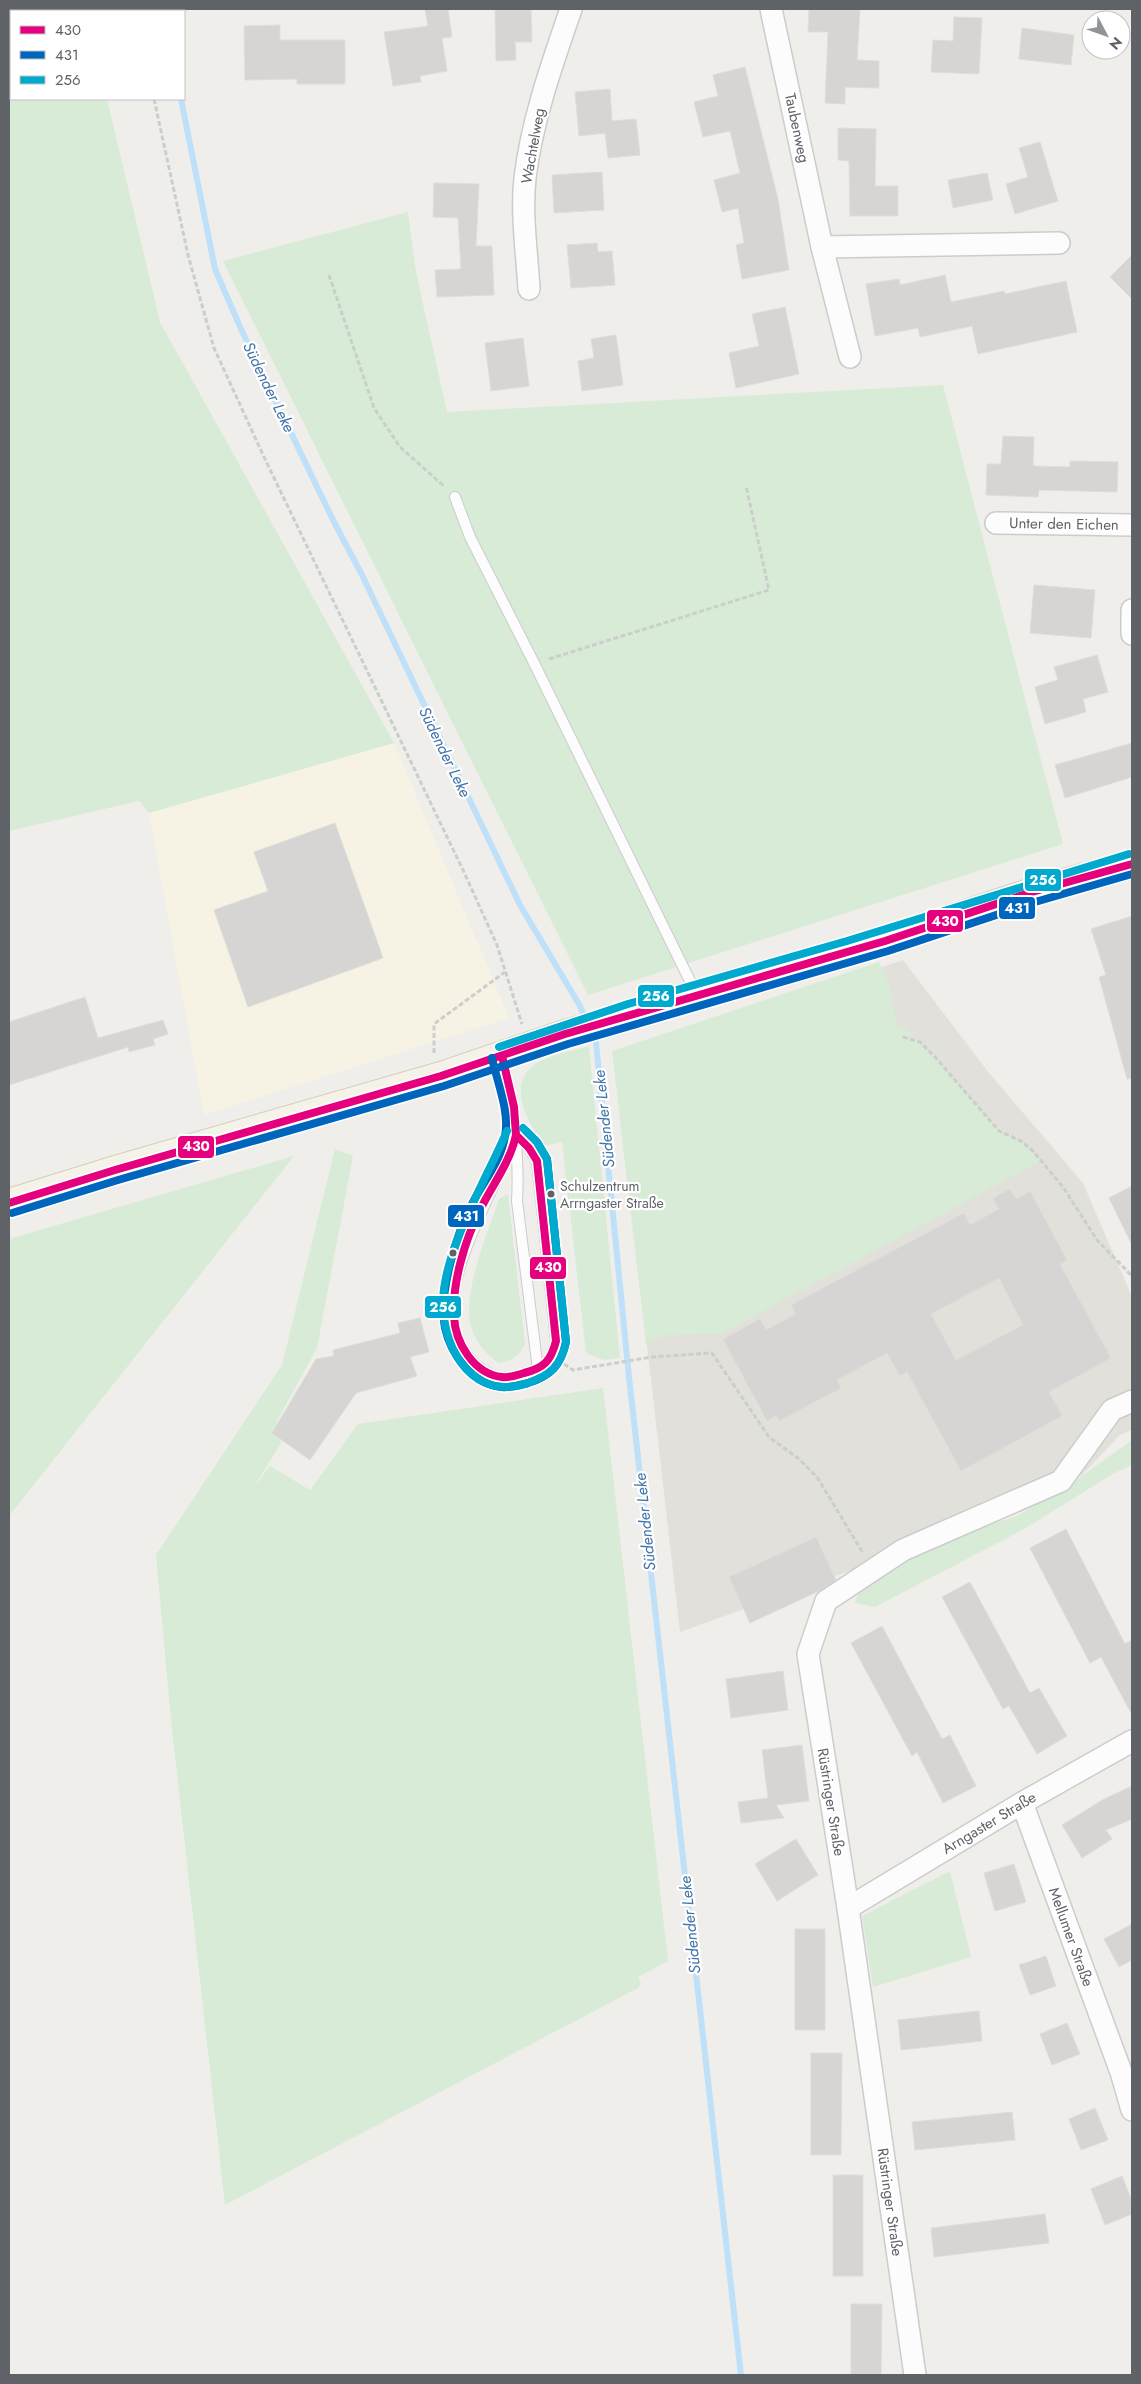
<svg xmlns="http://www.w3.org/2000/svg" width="1141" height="2384" font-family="Jost,sans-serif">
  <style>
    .commercial { fill: #f7f3e4 }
    .education { fill: #e2e0da }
    .green { fill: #d8ebd6 }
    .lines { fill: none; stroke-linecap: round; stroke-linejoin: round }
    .stream { stroke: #bfe0f9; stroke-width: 6 }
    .building { fill: #d6d5d3; stroke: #deddd9; fill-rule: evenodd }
    .service-casing { stroke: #cbcccc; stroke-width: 12 }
    .minor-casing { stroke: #cbcccc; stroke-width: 24 }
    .primary-casing { stroke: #d7ceb8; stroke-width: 30 }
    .path { stroke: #cacfcc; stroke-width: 3; stroke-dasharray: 5 2.5; stroke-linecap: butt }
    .service { stroke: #fdfcfc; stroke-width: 10 }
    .minor { stroke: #fdfcfc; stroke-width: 21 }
    .primary { stroke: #f4f2e9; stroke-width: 28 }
    .bus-1-casing { stroke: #fff; stroke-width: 11 }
    .bus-2-casing { stroke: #fff; stroke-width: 11 }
    .bus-3-casing { stroke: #fff; stroke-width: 11 }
    .bus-1 { stroke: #e5007d; stroke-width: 8 }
    .bus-2 { stroke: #0065bd; stroke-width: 8 }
    .bus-3 { stroke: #00a9ce; stroke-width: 8 }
    .bus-dot { fill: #5f6368; stroke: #fff; stroke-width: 2 }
    .labels { text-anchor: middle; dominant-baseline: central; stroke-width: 4.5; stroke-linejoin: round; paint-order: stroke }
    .bus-label { font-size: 14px; fill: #5f6368; stroke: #fff; text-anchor: start }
    .street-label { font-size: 15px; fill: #5f6368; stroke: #fff }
    .water-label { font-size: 16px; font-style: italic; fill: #4174aa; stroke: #fff }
    .line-badge { stroke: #fff; stroke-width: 2 }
    .badge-label { font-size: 14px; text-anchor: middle; font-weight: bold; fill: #fff }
  </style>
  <rect width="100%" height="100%" fill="#efeeea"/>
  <polygon class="commercial" points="394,743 509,1018 204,1115 149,813"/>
  <polygon class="education" points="903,960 989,1073 1083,1183 1132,1297 1132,1430 1120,1435 1082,1475 924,1560 855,1569 680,1632 614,1058"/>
  <g class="green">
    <polygon points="9,9 86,9 87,11 11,11 11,99 107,99 160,322 394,743 149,813 139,801 9,831"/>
    <polygon points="408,212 416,272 447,412 943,385 1063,844 588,995 223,261"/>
    <polygon points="879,962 889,984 897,1025 903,1027 935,1057 999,1131 1021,1141 1041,1161 721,1334 664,1335 646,1344 612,1051"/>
    <path d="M589,1046L620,1358L604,1360L586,1353L562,1142L544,1146C529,1123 504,1084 537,1063C552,1054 572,1051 589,1046Z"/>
    <polygon points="335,1149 353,1156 317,1348 277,1421 281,1443 252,1490 270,1466 310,1490 358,1424 603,1388 668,1961 638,1977 641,1983 638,1988 225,2205 171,1720 156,1555 282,1365"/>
    <polygon points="294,1156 9,1516 9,1239"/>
    <path d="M508,1194L525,1344C519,1357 512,1361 498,1363C488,1355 476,1343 472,1330C460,1296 488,1233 499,1199Z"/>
    <polygon points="1132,1440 1132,1465 1114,1473 1024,1529 875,1607 855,1603 860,1586 906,1556 953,1537 1017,1516 1075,1481"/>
    <polygon points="950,1871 971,1957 873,1987 862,1916"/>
  </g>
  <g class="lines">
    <g class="stream">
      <polyline points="162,9 163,11"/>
      <polyline points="181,99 215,269 241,329 333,520 362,575 520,905 580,1006 587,1022"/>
      <polyline points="592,1033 596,1043 629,1377 741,2375"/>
    </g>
  </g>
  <g class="building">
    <polygon points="425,9 448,9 452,37 442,38 447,71 420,76 421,82 393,86 384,32 428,26"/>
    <polygon points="495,9 531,9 532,42 515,42 516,60 496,61"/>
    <polygon points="809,9 860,9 857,60 879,61 879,88 845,87 845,104 825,103 828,32 808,32"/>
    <polygon points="954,17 982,18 979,74 931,72 933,40 953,41"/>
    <polygon points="280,25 280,40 345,40 345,84 297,84 297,79 245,80 244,26"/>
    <polygon points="1022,28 1074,35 1071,65 1019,59"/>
    <polygon points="745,67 778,199 789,270 742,279 736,245 744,243 738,208 722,212 714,180 740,173 730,131 703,137 694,102 718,96 713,75"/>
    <polygon points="610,89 612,121 636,119 640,155 608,158 605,133 579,136 575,92"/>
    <polygon points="838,128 876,129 875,186 898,186 898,216 850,216 849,161 838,160"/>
    <polygon points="1040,142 1058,201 1015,214 1006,184 1028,177 1019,148"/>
    <polygon points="602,172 604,210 554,213 552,175"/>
    <polygon points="987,173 993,200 953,208 948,180"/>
    <polygon points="434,183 479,184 476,246 492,246 494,295 437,297 435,270 461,269 458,218 433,217"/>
    <polygon points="597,243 598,252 612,251 615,285 571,288 567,245"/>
    <polygon points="1132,255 1132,299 1110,277"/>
    <polygon points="945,275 951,302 1004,291 1005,294 1066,281 1077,332 978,354 972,326 920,337 918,328 875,336 866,284 899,279 900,285"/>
    <polygon points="785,307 799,374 736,388 729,353 759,346 752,314"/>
    <polygon points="616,335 623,385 582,391 578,361 594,358 591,339"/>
    <polygon points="523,338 529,386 491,391 485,343"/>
    <polygon points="1003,436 1034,437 1033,466 1070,467 1070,461 1118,462 1117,492 1039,490 1038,497 986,495 987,464 1001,464"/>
    <polygon points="1034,585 1095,590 1091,638 1030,633"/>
    <polygon points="1097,655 1108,692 1083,699 1086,712 1045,724 1035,687 1058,680 1054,667"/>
    <polygon points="1132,743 1132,777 1065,798 1055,765"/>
    <polygon points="335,823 383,958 248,1007 214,910 268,891 254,852"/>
    <polygon points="1132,916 1132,1078 1127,1079 1099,977 1106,975 1091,929"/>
    <polygon points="85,997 98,1038 163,1020 168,1034 153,1039 155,1045 129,1052 128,1047 9,1085 9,1022"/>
    <polygon points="1132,1186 1132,1245 1109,1198"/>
    <path d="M1010,1189L1016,1199L1030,1191L1067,1260L1060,1264L1111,1358L1049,1392L1062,1416L961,1471L907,1372L900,1376L887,1353L837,1380L841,1388L779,1421L776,1415L767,1421L723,1339L760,1319L766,1330L796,1314L791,1305L964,1213L970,1225L999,1209L993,1198ZM999,1278L1023,1325L956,1360L931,1314Z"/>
    <polygon points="420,1318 429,1352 410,1357 417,1376 356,1393 310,1460 272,1433 316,1359 334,1356 333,1350 400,1333 398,1323"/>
    <polygon points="1066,1529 1125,1644 1132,1640 1132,1715 1101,1657 1090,1663 1030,1548"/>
    <polygon points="816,1537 836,1580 819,1591 750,1623 729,1577"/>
    <polygon points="970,1582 1030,1693 1039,1688 1067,1736 1037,1754 1009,1706 1003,1709 942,1597"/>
    <polygon points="882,1626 942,1739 950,1735 976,1786 943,1803 917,1752 912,1756 851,1643"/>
    <polygon points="783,1671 788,1710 731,1718 726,1679"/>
    <polygon points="802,1745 809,1801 776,1805 784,1818 741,1823 738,1802 768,1798 762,1750"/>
    <polygon points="1132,1786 1132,1819 1106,1830 1112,1839 1082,1858 1062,1825 1104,1799"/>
    <polygon points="796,1839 818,1875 777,1901 755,1864"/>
    <polygon points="1014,1864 1026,1902 995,1911 984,1873"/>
    <polygon points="1132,1924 1132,1960 1119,1967 1104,1939"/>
    <rect x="795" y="1929" width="30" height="101"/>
    <polygon points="1046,1956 1056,1986 1030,1995 1019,1965"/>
    <polygon points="979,2011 982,2041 901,2050 898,2020"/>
    <polygon points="1067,2023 1080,2054 1052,2065 1040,2034"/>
    <polygon points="811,2053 842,2053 841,2155 811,2155"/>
    <polygon points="1095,2108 1108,2140 1081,2150 1069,2119"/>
    <polygon points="1012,2112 1015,2140 915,2150 912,2122"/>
    <rect x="833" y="2175" width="30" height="101"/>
    <polygon points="1122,2176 1132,2201 1132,2214 1105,2225 1091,2189"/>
    <polygon points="1045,2214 1049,2243 934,2257 931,2228"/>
    <polygon points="851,2304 882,2304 881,2375 851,2375"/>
  </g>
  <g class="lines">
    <g class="service-casing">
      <g id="service">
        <polyline points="455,497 470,537 534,663 690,981 695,996"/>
        <path d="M502,1056C512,1105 520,1152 517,1201L538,1370"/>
        <path d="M516,1135L529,1148L537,1161L556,1341C551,1363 548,1367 526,1373C518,1376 508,1379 499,1377C475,1371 459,1349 454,1325C443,1271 497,1186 516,1135Z"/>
      </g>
    </g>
    <g class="minor-casing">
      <g id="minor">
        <polyline points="771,9 822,247 850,357"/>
        <polyline points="822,247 1059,243"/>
        <path d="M529,289C527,253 521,214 525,178C532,120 552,64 571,9"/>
        <polyline points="996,523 1132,525"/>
        <polyline points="1132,610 1132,634"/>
        <polyline points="1022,1803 1121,2072 1132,2110"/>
        <polyline points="848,1908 1022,1803 1132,1741"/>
        <polyline points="915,2375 848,1908 808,1654 826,1601 903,1550 1061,1481 1112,1410 1132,1401"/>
      </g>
    </g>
    <g class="primary-casing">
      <polyline id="primary" points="9,1203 115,1170 441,1076 565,1034 885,941 1032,892 1132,864"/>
    </g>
    <g class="path">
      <polyline points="133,9 133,11"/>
      <polyline points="154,99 188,255 214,348 264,457 463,870 497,945 522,1024"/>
      <polyline points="329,275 374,408 400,447 445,487"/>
      <polyline points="549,659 769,590 746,486"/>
      <polyline points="903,1037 920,1042 935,1057 999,1131 1021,1141 1033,1151 1063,1187 1097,1240 1132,1276"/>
      <polyline points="434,1053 434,1024 505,972"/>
      <polyline points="564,1364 573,1370 652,1357 712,1353 769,1437 799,1459 817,1477 863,1553"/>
    </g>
    <use href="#service" class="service"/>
    <use href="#minor" class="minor"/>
    <use href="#primary" class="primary"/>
    <g class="bus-1-casing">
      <g id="bus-1">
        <polyline points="502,1056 514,1107 516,1135"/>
        <path d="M516,1135L529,1148L537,1161L556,1341C551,1361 544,1368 524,1373C517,1375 510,1378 502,1377C474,1374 455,1343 454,1316C452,1283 465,1240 480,1210C492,1185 510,1163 516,1135Z"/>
        <polyline points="9,1203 115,1170 441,1076 565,1034 885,941 1032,892 1132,864"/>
      </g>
    </g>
    <g class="bus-2-casing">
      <g id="bus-2">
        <path d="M492,1058C497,1082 510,1112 505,1136C501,1161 483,1182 472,1204C456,1235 438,1294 445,1328C451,1355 473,1385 502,1387C511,1388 520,1385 528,1383C551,1376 561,1365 566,1342L547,1159L537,1142L526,1131"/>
        <polyline points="12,1213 118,1180 444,1086 568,1044 888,951 1035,902 1132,874"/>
      </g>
    </g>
    <g class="bus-3-casing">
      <g id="bus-3">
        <polyline points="499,1047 628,1004 847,941 1129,854"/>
        <path d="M507,1131C486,1180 442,1253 443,1305C444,1353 475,1401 528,1383C551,1375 561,1366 566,1342L547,1159L537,1142L523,1128"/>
      </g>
    </g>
    <use href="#bus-1" class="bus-1"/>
    <use href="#bus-2" class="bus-2"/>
    <use href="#bus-3" class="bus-3"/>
  </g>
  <g class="bus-dot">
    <circle cx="551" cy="1194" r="4.5"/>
    <circle cx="453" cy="1253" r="4.5"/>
  </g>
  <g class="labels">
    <g class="bus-label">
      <text x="560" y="1186">Schulzentrum<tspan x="560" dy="17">Arrngaster Straße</tspan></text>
    </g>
    <g class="street-label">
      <text transform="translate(797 128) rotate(78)">Taubenweg</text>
      <text transform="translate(533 146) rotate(-80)">Wachtelweg</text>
      <text transform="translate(1064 524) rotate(1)">Unter den Eichen</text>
      <text transform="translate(831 1802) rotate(81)">Rüstringer Straße</text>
      <text transform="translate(989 1823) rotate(-31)">Arngaster Straße</text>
      <text transform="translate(1071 1937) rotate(70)">Mellumer Straße</text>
      <text transform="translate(890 2202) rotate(82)">Rüstringer Straße</text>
    </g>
    <g class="water-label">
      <text transform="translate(269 387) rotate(64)">Südender Leke</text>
      <text transform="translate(445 752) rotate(64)">Südender Leke</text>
      <text transform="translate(604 1119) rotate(-96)">Südender Leke</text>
      <text transform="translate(645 1522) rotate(-96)">Südender Leke</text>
      <text transform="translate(690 1925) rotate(-96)">Südender Leke</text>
    </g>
  </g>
  <g class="line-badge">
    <rect x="1024" y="868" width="38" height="24" rx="5" fill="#00a9ce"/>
    <rect x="998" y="896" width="38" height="24" rx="5" fill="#0065bd"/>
    <rect x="926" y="909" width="38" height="24" rx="5" fill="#e5007d"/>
    <rect x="637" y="984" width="38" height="24" rx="5" fill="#00a9ce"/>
    <rect x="177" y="1135" width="38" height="24" rx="5" fill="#e5007d"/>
    <rect x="447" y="1204" width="38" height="24" rx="5" fill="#0065bd"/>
    <rect x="529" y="1256" width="38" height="24" rx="5" fill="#e5007d"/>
    <rect x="424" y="1295" width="38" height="24" rx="5" fill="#00a9ce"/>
  </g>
  <g class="badge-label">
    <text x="1043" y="885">256</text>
    <text x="1017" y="913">431</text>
    <text x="945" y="926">430</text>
    <text x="656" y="1001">256</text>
    <text x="196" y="1151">430</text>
    <text x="466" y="1221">431</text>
    <text x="548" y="1272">430</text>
    <text x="443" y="1312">256</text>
  </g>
  <rect width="1141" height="2384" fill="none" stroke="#5f6368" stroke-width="20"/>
  <rect x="10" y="10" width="175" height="90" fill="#ffffff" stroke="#bfc1c3"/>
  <rect x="20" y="26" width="25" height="8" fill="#e5007d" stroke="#bfc1c3"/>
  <text x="55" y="35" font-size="15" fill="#5f6368">430</text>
  <rect x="20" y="51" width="25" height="8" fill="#0065bd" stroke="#bfc1c3"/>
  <text x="55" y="60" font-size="15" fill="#5f6368">431</text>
  <rect x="20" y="76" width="25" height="8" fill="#00a9ce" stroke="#bfc1c3"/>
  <text x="55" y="85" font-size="15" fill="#5f6368">256</text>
  <g transform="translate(1106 35) rotate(131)"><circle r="24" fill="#ffffff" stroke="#bfc1c3"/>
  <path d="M0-4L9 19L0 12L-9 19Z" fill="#919496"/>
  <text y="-8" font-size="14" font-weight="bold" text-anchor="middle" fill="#5f6368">N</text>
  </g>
</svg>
